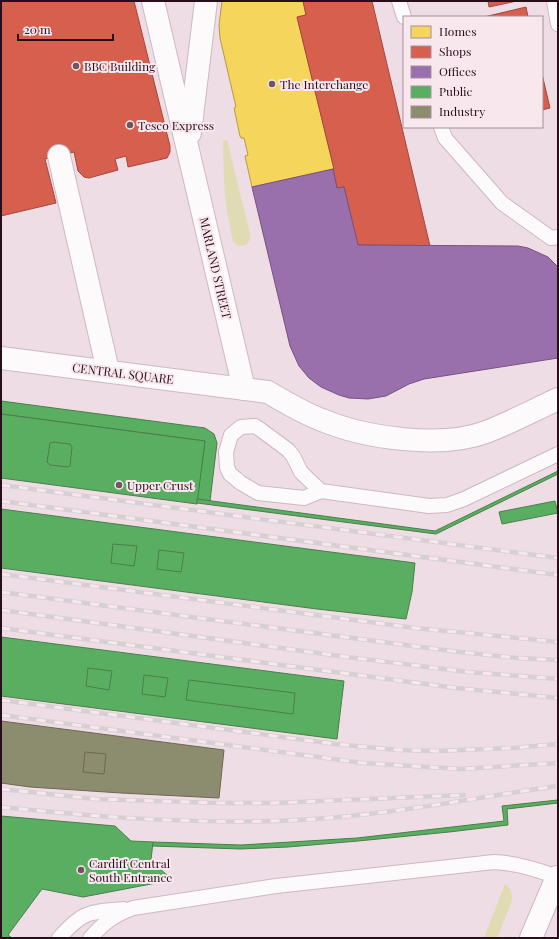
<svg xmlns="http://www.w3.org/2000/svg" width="559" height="939" font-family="'Playfair Display',serif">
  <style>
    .green { fill: #e0dbb2 }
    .homes { fill: #f6d55c; stroke: #b89948 }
    .shops { fill: #d6604d; stroke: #a2473e }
    .offices { fill: #9970ab; stroke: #775280 }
    .public { fill: #5aae61; stroke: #4b7e4c }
    .industry { fill: #8c8c6e; stroke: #6e6655 }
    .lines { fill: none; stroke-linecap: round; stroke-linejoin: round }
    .lane-casing { stroke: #ceb8c2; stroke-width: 16 }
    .street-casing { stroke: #ceb8c2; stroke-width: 24 }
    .lane { stroke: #fcfafb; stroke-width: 14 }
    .street { stroke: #fcfafb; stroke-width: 22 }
    .rail-casing { stroke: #d6d0d3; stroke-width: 4.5 }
    .rail { stroke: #f8e8ee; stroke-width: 3; stroke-dasharray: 9; stroke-linecap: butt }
    .poi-dot { fill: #6d5661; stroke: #f8e8ee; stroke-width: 1.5 }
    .labels { text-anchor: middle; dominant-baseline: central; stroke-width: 4; stroke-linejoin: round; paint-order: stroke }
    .poi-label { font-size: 12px; fill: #280d1b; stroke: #f8e8ee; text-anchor: start }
    .street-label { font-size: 12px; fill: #280d1b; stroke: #f8e8ee }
  </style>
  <rect width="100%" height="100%" fill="#eedde4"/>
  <g class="green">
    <path d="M227,140L250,234V240L246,245C241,246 235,246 233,240C231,236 231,230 230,225C223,197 224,170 223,141Z"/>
    <path d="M505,884C512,889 513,895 511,903L497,938H484Z"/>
  </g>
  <polygon class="homes" points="222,1 303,1 306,15 297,17 334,169 252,187 245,156 248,155 244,138 241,138 240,136 234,108 236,107 220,38 219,25"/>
  <g class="shops">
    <polygon points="1,1 134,1 170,146 170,152 167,158 128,167 126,156 115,159 118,170 89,178 84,177 78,171 74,152 45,159 56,203 1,216"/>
    <polygon points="303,1 372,1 430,246 358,245 344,187 337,188 333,169 334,169 297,17 306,15"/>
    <polygon points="488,1 517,1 489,7"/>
    <polygon points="526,7 528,17 484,17"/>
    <polygon points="542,74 550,108 542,110"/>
  </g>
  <polygon class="offices" points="333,169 337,188 344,187 358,245 518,246 528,248 548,257 558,267 558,358 424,379 409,384 386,396 368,399 349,398 339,395 321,387 309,378 299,366 290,346 252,187"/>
  <g class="public">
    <polygon points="1,401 205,428 214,434 217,443 210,501 197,499 205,441 1,414"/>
    <polygon points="1,414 205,441 197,504 1,478"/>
    <polygon points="53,442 70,444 72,447 70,466 68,467 50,465 47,462 50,443"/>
    <polygon points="558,471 558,474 436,534 197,503 197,499 435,531"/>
    <polygon points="555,501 558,513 502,524 499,512"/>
    <polygon points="1,509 415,563 412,592 406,619 317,609 1,568"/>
    <polygon points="113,544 137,546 134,566 111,563"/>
    <polygon points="159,550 184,553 181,572 157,569"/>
    <polygon points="1,637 344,681 337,739 1,696"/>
    <polygon points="88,668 112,671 109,690 86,686"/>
    <polygon points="144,675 168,678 165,697 142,694"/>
    <polygon points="189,680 295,693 293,714 186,700"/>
    <polygon points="142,758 164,760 162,779 140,777"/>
    <polygon points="558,800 558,803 507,809 508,825 449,832 358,841 288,847 240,849 152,846 153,842 241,845 357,838 504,821 502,806"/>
    <polygon points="1,816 115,826 131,841 153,842 151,860 172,880 83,897 42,889 8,935 12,938 1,938"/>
  </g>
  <g class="industry">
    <polygon points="1,721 224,750 219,798 121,793 30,787 1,783"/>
    <polygon points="85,752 106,754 104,774 83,772"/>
  </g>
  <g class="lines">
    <g class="lane-casing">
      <g id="lane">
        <polyline points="399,1 404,17"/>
        <polyline points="554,1 558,24"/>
        <polyline points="441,127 445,138 502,203 551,238 558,237"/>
        <polyline points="321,491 306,477 301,472 293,456 288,450 261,430 255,426 241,427 231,435 226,452 227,467 230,474 241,483 258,493 304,498 321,491 429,506 447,505 464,499 558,454"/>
        <path d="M59,938C83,911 89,912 124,909"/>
        <path d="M90,938C105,922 112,916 133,908L276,886L494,862C516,863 536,869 557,877L558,875"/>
      </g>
    </g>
    <g class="street-casing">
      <g id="street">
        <polyline points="153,1 244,389"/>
        <polyline points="190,133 206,1"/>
        <polyline points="59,156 108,371"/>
        <path d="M1,358L268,392C285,402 303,413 322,420C365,438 441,449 486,432C510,423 534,410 558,399"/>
        <polyline points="531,938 557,877"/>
      </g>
    </g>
    <use href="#lane" class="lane"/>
    <use href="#street" class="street"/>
    <g class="rail-casing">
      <g id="rail">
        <polyline points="1,485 558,558"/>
        <polyline points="1,501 558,575"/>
        <polyline points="1,574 415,628 558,642"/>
        <polyline points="1,592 459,652 518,658 558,660"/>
        <polyline points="1,610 347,657 468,672 558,679"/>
        <polyline points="1,628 456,688 558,698"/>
        <polyline points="1,700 335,744 398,750 437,751 513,748 558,744"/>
        <polyline points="1,715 363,763 461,769 558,763"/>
        <polyline points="1,789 95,799 218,803 274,803 464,795"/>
        <path d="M1,807C99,817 199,825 297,820C385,816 471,798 558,786"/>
      </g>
    </g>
    <use href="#rail" class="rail"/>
  </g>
  <g class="poi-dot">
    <circle cx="76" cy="66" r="4"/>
    <circle cx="272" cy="84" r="4"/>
    <circle cx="130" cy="125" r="4"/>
    <circle cx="119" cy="485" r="4"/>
    <circle cx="81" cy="870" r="4"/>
  </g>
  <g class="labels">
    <g class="poi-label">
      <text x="84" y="66">BBC Building</text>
      <text x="280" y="84">The Interchange</text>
      <text x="138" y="125">Tesco Express</text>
      <text x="127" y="485">Upper Crust</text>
      <text x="89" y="863">Cardiff Central<tspan x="89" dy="14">South Entrance</tspan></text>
    </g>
    <g class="street-label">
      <text transform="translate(216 268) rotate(77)">MARLAND STREET</text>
      <text transform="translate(123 373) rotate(7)">CENTRAL SQUARE</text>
    </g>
  </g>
  <rect width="559" height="939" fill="none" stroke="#280d1b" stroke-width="4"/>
  <rect x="403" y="16" width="140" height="112" fill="#f8e8ee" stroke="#a5909a"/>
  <rect x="411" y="26" width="20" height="12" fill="#f6d55c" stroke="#a5909a"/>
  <text x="439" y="36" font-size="12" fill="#280d1b">Homes</text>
  <rect x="411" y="46" width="20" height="12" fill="#d6604d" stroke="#a5909a"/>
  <text x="439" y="56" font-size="12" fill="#280d1b">Shops</text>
  <rect x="411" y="66" width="20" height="12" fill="#9970ab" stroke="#a5909a"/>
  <text x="439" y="76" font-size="12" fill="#280d1b">Offices</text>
  <rect x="411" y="86" width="20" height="12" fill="#5aae61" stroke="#a5909a"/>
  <text x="439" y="96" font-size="12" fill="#280d1b">Public</text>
  <rect x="411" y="106" width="20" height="12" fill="#8c8c6e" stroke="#a5909a"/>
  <text x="439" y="116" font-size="12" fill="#280d1b">Industry</text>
  <path d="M18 34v6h95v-6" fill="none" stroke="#280d1b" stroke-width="2"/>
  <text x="24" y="34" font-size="12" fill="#280d1b" stroke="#f8e8ee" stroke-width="3" paint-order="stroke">20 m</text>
</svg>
